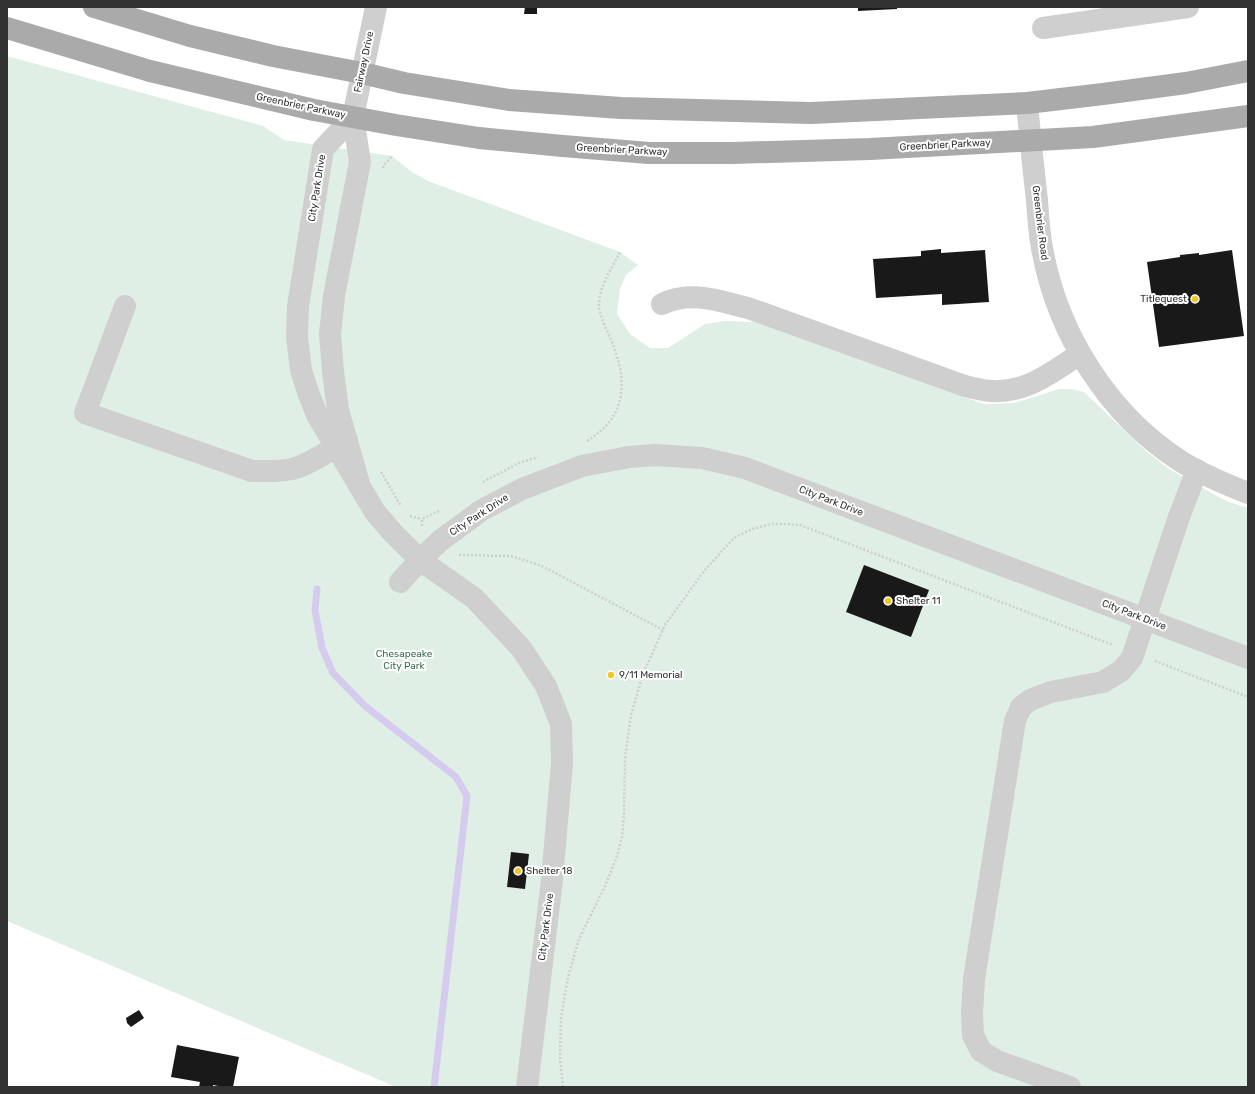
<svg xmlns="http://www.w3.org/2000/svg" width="1255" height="1094" font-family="Rubik,sans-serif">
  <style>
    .green { fill: #e0efe5 }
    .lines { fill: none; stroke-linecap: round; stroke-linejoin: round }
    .stream { stroke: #d5cbef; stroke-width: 7 }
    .building { fill: #191919 }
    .path { stroke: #cfcfcf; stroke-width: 2.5; stroke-dasharray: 2 2; stroke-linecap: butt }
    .minor { stroke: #cfcfcf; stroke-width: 22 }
    .major { stroke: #aaa; stroke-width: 22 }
    .poi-dot { fill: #f0c82c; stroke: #fff; stroke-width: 1.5 }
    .labels { text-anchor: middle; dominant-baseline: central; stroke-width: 4; stroke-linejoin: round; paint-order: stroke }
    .street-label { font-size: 10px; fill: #323232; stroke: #fff }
    .poi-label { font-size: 10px; fill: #323232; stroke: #fff; text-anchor: start }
    .park-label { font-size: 10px; fill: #3b7151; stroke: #fff }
  </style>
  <rect width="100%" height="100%" fill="#fff"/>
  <polygon class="green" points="7,56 263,126 284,140 392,156 412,172 428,181 620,252 638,265 626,275 620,289 617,314 630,334 650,348 668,348 705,324 724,321 754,322 984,404 1014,403 1059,389 1071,389 1084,392 1146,451 1169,469 1226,501 1248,508 1248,1087 396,1087 7,921"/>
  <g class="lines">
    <polyline class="stream" points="317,589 315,610 322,648 333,673 365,706 456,777 467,796 434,1087"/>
  </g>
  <g class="building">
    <polygon points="525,7 537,7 537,14 524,14"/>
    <polygon points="858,7 897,7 897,9 858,11"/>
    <polygon points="941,249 941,253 985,250 989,302 942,305 942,294 876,298 873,259 921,256 921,251"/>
    <polygon points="1232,250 1244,336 1159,347 1147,262 1180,257 1180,255 1199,253 1199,255"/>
    <polygon points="864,565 929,590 911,637 846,612"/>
    <polygon points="511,852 529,854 525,889 507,887"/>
    <polygon points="139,1010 144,1018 131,1027 127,1023 126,1018"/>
    <polygon points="177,1045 239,1057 233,1087 223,1087 213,1085 213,1087 199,1087 200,1082 171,1077"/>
  </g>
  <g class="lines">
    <g class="path">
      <polyline points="383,168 384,165 392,156"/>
      <path d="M587,441C628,416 628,380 611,340C607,330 598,313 599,303C600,285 612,268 620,252"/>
      <polyline points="381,472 401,506"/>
      <polyline points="483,482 519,463 538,457"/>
      <polyline points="410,516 422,519"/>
      <polyline points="422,526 422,519 439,511"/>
      <polyline points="459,555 510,556 521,559 542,566 663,630"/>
      <polyline points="1155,661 1248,697"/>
      <polyline points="563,1087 560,1058 561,1018 568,977 579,939 606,884 617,856 622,837 624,815 625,757 631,715 643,674 665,625 704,571 734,538 752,529 772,524 786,524 800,525 1113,645"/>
    </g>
    <g class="minor">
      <polyline points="1043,28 1188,7"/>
      <path d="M1027,103C1030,135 1033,167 1037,200C1038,215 1039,232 1042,248C1057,333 1108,415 1182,462C1203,475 1225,484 1248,493"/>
      <polyline points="353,117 376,7"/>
      <path d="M662,304C690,290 720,301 748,308L965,386C974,388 983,391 992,391C1027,393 1052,372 1080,354"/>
      <path d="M125,306L85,413L252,471C266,471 279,472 292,469C310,465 331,449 347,440"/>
      <polyline points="360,487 338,410 333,371 330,334 334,296 360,162 353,117 323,149 298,306 297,337 301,370 308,392 317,415 375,512 393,533 420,560 474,598 521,648 546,686 561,724 562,763 552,880 527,1087"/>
      <polyline points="400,582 420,560 441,540 482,510 522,489 582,466 629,457 655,455 702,458 745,468 1248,658"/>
      <polyline points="1070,1087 997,1061 981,1051 973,1035 972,1013 974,979 1015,721 1021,707 1030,700 1051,692 1103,682 1121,671 1132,658 1179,517 1197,470"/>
    </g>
    <g class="major">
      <polyline points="94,7 190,36 273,56 362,73 404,83 509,100 621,108 811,113 1027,103 1103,94 1186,83 1248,71"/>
      <polyline points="7,28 150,71 314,110 396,125 479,138 563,146 649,153 733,153 870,149 1093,137 1248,116"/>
    </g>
  </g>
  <g class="poi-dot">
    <circle cx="1195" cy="299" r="4"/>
    <circle cx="888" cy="601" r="4"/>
    <circle cx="611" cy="675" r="4"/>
    <circle cx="518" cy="871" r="4"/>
  </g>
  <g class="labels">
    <g class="street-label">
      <text transform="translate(364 62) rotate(-78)">Fairway Drive</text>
      <text transform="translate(301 106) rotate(12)">Greenbrier Parkway</text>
      <text transform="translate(945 145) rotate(-3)">Greenbrier Parkway</text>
      <text transform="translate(622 150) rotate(3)">Greenbrier Parkway</text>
      <text transform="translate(317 188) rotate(-81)">City Park Drive</text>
      <text transform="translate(1040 223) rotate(83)">Greenbrier Road</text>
      <text transform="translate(831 501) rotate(21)">City Park Drive</text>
      <text transform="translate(479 515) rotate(-33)">City Park Drive</text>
      <text transform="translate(1134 615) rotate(21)">City Park Drive</text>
      <text transform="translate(546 927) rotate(-83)">City Park Drive</text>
    </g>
    <g class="poi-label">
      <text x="1187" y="299" text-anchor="end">Titlequest</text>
      <text x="896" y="601">Shelter 11</text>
      <text x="619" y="675">9/11 Memorial</text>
      <text x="526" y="871">Shelter 18</text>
    </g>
    <g class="park-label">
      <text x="404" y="654">Chesapeake<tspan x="404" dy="12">City Park</tspan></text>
    </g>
  </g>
  <rect width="1255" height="1094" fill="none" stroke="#323232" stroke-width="16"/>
</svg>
